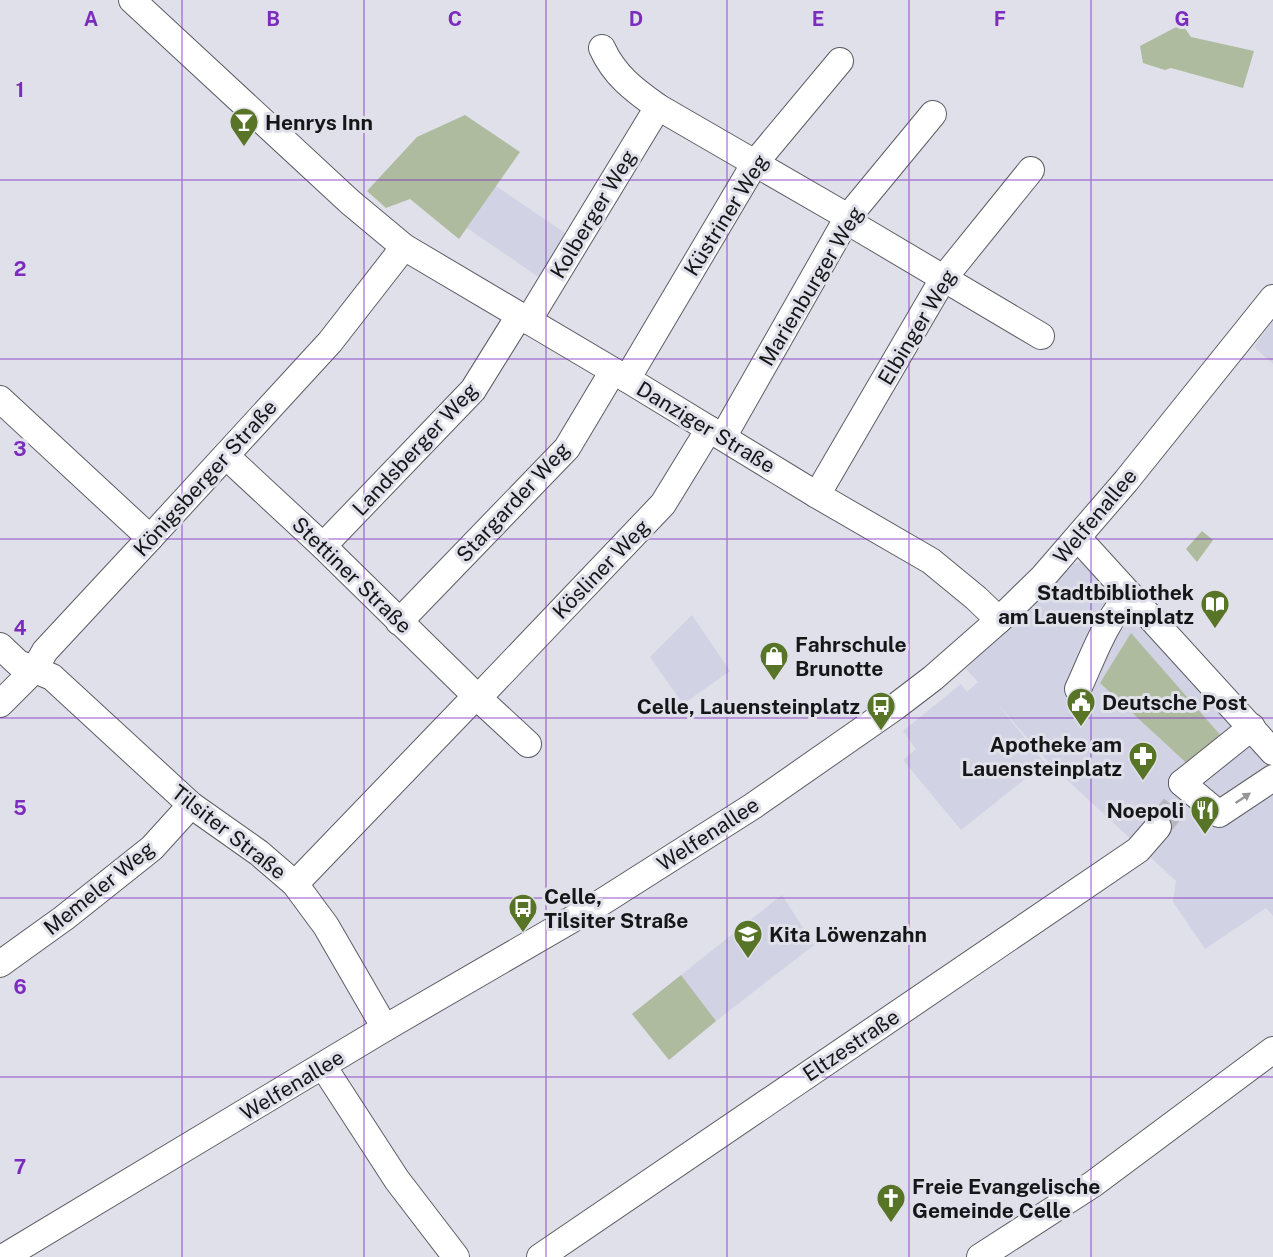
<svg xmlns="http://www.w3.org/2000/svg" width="1273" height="1257" font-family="'Public Sans',sans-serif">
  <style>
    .built { fill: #d1d2e3 }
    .green { fill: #aebb9e }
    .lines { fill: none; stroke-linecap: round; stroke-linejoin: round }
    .minor-tunnel { stroke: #b7b8bf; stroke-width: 26; stroke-dasharray: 26 13; stroke-linecap: butt }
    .minor-casing { stroke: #5d5d65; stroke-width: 28 }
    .minor { stroke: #fff; stroke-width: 26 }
    .oneway { fill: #969698 }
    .grid { fill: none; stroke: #7b2cbf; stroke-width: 1.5; stroke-opacity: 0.55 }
    .labels { text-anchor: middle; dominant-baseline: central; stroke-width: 6; stroke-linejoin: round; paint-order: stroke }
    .poi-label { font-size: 21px; font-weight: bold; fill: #161619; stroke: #dfe0e9; text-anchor: start }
    .street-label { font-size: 21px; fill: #161619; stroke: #dfe0e9 }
    .grid-label { font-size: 20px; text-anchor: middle; font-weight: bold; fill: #7b2cbf; stroke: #dfe0e9; stroke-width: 6; stroke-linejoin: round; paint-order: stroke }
  </style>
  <rect width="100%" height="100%" fill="#dfe0e9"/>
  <g class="built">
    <polygon points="496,186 571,237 543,280 467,228"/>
    <polygon points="1273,321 1273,364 1254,347"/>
    <polygon points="1084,561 1273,759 1273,916 1266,908 1205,949 1173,902 1176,881 1050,764 996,702 1045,763 961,830 903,760 916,749 903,731 961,684 967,692 978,682 966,669 1066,566"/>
    <polygon points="692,615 730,671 683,704 650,657"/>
    <polygon points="782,895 814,945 716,1021 681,975"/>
  </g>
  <g class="green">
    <polygon points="1182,24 1191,37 1254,51 1243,88 1171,68 1165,70 1143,63 1140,46"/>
    <polygon points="465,115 520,152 459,239 410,199 386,208 367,191 417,137"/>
    <polygon points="1202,531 1213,540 1197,562 1186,549"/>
    <polygon points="1131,633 1222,737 1193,769 1100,683"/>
    <polygon points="681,975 716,1021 669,1060 632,1014"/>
  </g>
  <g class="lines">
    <polyline class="minor-tunnel" points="1158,827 1177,803"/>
    <g class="minor-casing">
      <g id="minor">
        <polyline points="132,0 350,202 404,247 627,379 817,495 931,561 976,598 999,620"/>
        <path d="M602,48C614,75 634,90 658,107L848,217"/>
        <polyline points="847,221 1041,336"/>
        <polyline points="528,321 658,107"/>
        <polyline points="627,379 755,163 840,61"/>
        <polyline points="0,399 150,538"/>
        <polyline points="723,437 848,217 933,114"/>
        <polyline points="226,456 323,546 476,696 528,744"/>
        <polyline points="817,495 943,279 1031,170"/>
        <polyline points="1078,538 1273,752"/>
        <polyline points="323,546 473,390 519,316"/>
        <polyline points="399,622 567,448 613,371"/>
        <polyline points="0,646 18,663 52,677 191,805 259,853 295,884 326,926 385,1028"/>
        <path d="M1078,689C1092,659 1106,618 1130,595"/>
        <polyline points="478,698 663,504 709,429"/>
        <polyline points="0,704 34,670 45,651 150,538 330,342 404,247"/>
        <polyline points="1182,783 1219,814 1273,778"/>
        <polyline points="1182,783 1252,727"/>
        <polyline points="295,884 476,696"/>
        <polyline points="0,964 64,918 152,848 191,805"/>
        <polyline points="323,1066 397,1180 456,1257"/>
        <polyline points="4,1257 385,1028 602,902 753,806 895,707 933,678 999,620 1043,577 1126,481 1273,298"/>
        <polyline points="540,1257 1138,850 1158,827"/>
        <polyline points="980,1257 1093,1184 1273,1050"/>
      </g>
    </g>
    <use href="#minor" class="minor"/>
  </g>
  <defs><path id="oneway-solid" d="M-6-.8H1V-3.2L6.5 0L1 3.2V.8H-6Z" transform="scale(1.5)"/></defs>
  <use class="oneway" href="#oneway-solid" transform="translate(1243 798) rotate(-34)"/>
  <path class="grid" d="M182,0V1257M364,0V1257M546,0V1257M727,0V1257M909,0V1257M1091,0V1257M0,180H1273M0,359H1273M0,539H1273M0,718H1273M0,898H1273M0,1077H1273"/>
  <defs>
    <g id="bar-pin" transform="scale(1.5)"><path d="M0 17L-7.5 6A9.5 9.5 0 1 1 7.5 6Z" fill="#587427" stroke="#dfe0e9"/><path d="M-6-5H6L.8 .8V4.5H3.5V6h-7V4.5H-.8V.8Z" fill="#fff"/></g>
    <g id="library-pin" transform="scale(1.5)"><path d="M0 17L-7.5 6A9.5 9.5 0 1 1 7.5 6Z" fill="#587427" stroke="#dfe0e9"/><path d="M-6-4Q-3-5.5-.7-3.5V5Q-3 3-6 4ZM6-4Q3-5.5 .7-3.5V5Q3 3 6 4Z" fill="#fff"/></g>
    <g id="shop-pin" transform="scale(1.5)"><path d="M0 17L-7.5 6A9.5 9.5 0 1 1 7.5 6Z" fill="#587427" stroke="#dfe0e9"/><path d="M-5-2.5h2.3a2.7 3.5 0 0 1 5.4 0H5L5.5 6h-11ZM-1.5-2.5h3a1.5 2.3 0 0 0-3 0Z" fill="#fff"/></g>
    <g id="civic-pin" transform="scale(1.5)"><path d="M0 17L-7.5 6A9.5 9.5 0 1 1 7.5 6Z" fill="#587427" stroke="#dfe0e9"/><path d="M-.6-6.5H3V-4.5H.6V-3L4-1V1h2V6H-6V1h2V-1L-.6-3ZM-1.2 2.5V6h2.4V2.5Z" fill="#fff"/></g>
    <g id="bus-pin" transform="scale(1.5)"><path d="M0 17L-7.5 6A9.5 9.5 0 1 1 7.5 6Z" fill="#587427" stroke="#dfe0e9"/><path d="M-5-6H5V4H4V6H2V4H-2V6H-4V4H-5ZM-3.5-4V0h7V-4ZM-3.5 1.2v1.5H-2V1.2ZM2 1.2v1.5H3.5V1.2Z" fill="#fff"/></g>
    <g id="pharmacy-pin" transform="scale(1.5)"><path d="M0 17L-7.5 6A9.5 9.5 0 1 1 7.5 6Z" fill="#587427" stroke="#dfe0e9"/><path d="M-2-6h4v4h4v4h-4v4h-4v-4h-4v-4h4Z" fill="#fff"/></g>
    <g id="restaurant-pin" transform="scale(1.5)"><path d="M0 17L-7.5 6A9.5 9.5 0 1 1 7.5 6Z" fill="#587427" stroke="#dfe0e9"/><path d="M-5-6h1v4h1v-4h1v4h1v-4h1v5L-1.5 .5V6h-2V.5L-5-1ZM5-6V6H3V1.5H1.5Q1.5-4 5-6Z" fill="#fff"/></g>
    <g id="school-pin" transform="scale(1.5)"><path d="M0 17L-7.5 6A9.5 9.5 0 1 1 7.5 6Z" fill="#587427" stroke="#dfe0e9"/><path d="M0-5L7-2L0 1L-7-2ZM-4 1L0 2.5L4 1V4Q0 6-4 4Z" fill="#fff"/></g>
    <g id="church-pin" transform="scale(1.5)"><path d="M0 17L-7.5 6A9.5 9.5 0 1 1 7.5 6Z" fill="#587427" stroke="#dfe0e9"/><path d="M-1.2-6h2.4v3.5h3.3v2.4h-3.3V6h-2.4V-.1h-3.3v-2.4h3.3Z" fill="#fff"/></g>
  </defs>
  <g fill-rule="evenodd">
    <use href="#bar-pin" x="244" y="122"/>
    <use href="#library-pin" x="1215" y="604"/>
    <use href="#shop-pin" x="774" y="656"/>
    <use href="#civic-pin" x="1081" y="702"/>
    <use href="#bus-pin" x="881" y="706"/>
    <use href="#pharmacy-pin" x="1143" y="756"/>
    <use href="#restaurant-pin" x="1205" y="810"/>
    <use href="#bus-pin" x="523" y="908"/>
    <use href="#school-pin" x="748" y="934"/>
    <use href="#church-pin" x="891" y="1198"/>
  </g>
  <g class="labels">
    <g class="poi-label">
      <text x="265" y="122">Henrys Inn</text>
      <text x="1194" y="592" text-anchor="end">Stadtbibliothek<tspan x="1194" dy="24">am Lauensteinplatz</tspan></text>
      <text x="795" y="644">Fahrschule<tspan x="795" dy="24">Brunotte</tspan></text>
      <text x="1102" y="702">Deutsche Post</text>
      <text x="860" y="706" text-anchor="end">Celle, Lauensteinplatz</text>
      <text x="1122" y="744" text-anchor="end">Apotheke am<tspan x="1122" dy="24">Lauensteinplatz</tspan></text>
      <text x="1184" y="810" text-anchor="end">Noepoli</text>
      <text x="544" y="896">Celle,<tspan x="544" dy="24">Tilsiter Straße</tspan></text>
      <text x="769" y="934">Kita Löwenzahn</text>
      <text x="912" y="1186">Freie Evangelische<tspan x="912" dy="24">Gemeinde Celle</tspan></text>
    </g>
    <g class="street-label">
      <text transform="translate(593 214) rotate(-59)">Kolberger Weg</text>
      <text transform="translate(726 215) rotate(-58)">Küstriner Weg</text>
      <text transform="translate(811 286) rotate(-59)">Marienburger Weg</text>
      <text transform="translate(917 327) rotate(-59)">Elbinger Weg</text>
      <text transform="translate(706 427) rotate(31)">Danziger Straße</text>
      <text transform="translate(415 449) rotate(-47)">Landsberger Weg</text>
      <text transform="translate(205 478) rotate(-48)">Königsberger Straße</text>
      <text transform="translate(513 502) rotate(-47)">Stargarder Weg</text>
      <text transform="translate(1095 516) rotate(-50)">Welfenallee</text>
      <text transform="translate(601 569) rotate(-46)">Kösliner Weg</text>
      <text transform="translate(352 575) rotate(44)">Stettiner Straße</text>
      <text transform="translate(229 832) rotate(38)">Tilsiter Straße</text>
      <text transform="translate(708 834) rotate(-33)">Welfenallee</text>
      <text transform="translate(99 888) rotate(-39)">Memeler Weg</text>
      <text transform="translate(851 1045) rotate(-34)">Eltzestraße</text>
      <text transform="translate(292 1085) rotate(-31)">Welfenallee</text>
    </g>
  </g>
  <g class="grid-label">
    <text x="91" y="26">A</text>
    <text x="273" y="26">B</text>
    <text x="455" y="26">C</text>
    <text x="636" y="26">D</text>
    <text x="818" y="26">E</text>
    <text x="1000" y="26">F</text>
    <text x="1182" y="26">G</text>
    <text x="20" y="97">1</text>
    <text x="20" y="276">2</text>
    <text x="20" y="456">3</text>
    <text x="20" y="635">4</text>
    <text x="20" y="815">5</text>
    <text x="20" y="994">6</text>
    <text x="20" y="1174">7</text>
  </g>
</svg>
